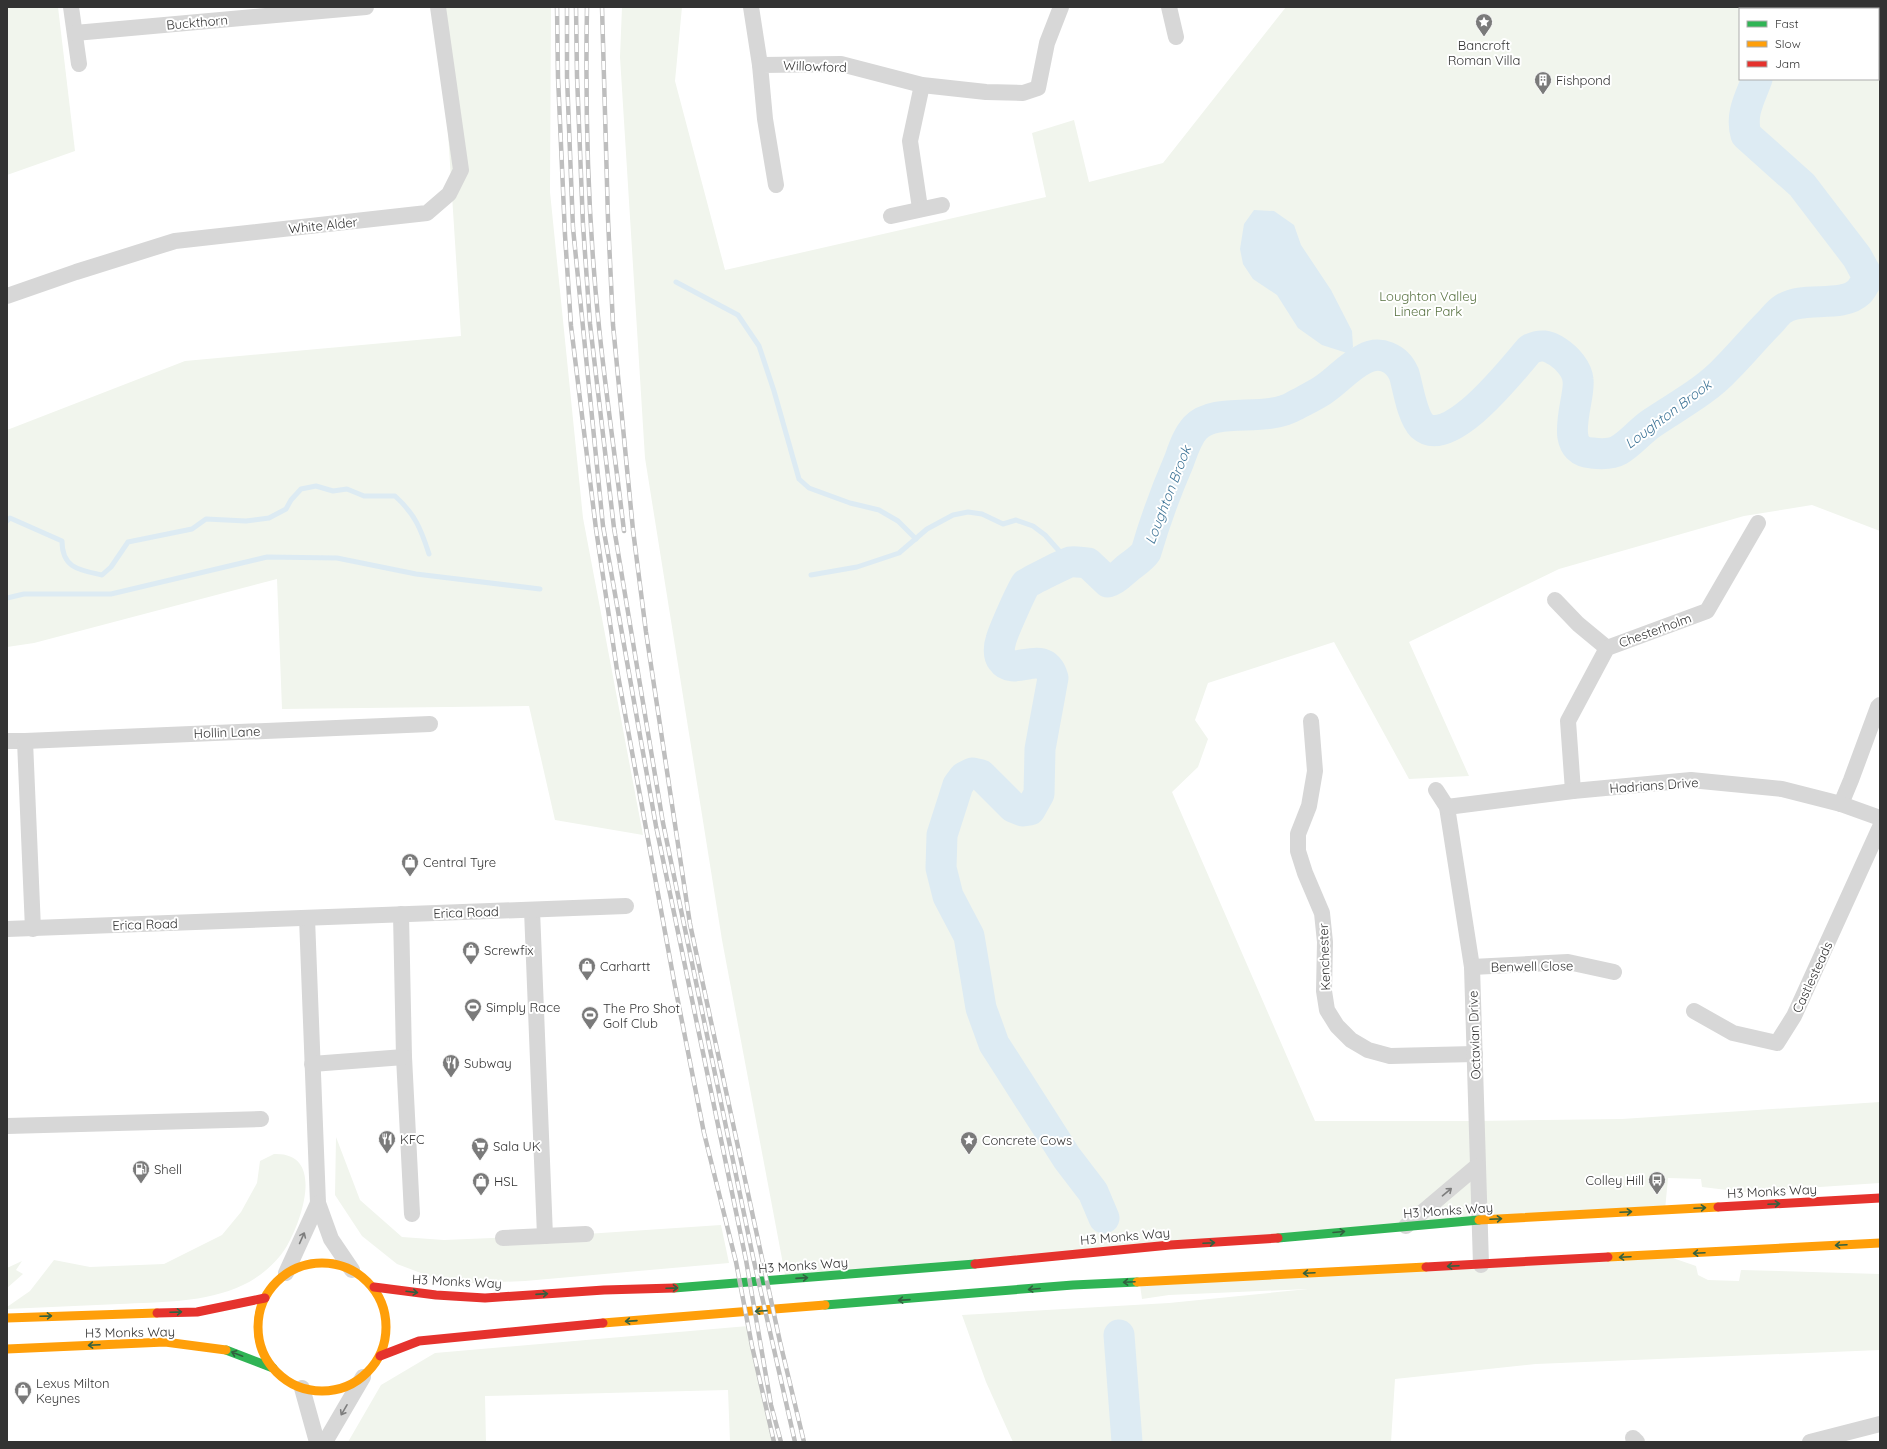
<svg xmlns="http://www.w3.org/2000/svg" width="1887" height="1449" font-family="Quicksand,sans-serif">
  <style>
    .green { fill: #f1f5ed; fill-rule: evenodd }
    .water { fill: #ddebf3 }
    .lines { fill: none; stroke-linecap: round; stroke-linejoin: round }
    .stream { stroke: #ddebf3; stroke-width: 5 }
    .river { stroke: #ddebf3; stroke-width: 31 }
    .street { stroke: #d7d7d7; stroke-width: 16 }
    .fast { stroke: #30b455; stroke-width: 9 }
    .slow { stroke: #ff9f0a; stroke-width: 9 }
    .jam { stroke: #e5322d; stroke-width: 9 }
    .rail-casing { stroke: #bebebe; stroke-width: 4.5 }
    .rail { stroke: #fff; stroke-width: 3; stroke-dasharray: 9; stroke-linecap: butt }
    .oneway { stroke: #7d7d7d }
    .oneway2 { stroke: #32603f }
    .labels { text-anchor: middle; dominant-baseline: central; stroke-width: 4; stroke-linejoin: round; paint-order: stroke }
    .street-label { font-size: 13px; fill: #333; stroke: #fff }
    .poi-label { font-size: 13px; fill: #333; stroke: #fff; text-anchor: start }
    .park-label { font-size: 13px; fill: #56703f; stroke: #fff }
    .water-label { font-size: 14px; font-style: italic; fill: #3f7597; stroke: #fff }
  </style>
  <rect width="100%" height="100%" fill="#fff"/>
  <g class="green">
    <polygon points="7,7 58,7 75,151 7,175"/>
    <polygon points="440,7 551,7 550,192 583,518 643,835 555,820 529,706 282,709 277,579 34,643 7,647 7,430 185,361 461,336"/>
    <path d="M622,7H682L675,81L725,270L1046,197L1032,133L1074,120L1089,182L1163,163L1286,7H1880V531L1812,505L1744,516L1559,569L1409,642L1469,776L1409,779L1334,642L1208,683L1195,720L1208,739L1198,767L1172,792L1315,1121H1476L1622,1119L1880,1102V1183L1744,1192L1702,1187L1701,1179L1668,1178L1665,1210L786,1280L722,940L645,458L620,57ZM1740,9H1878V79H1740Z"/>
    <polygon points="336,1137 360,1200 402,1237 444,1240 586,1234 721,1225 729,1263 525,1281 450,1284 397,1264 362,1236 335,1195"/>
    <path d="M274,1154C324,1152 303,1216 289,1242C280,1260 262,1276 243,1285C205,1303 160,1302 119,1304C82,1306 44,1307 7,1309V1307L30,1291L54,1260L90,1267L164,1264L222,1235L241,1212L257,1183L260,1161Z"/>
    <polygon points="1664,1255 1696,1266 1698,1275 1708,1280 1739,1281 1741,1270 1880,1274 1880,1350 1536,1364 1395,1379 1391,1442 1013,1442 986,1382 962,1315 1169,1303 1308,1289 1169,1295 1142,1299 1140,1285"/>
    <polygon points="22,1261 16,1270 23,1274 7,1288 7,1268"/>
    <polygon points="748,1326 774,1442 730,1442 728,1390 485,1396 486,1442 348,1442 381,1385 435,1353"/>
  </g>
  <polygon class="water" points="1254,210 1274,211 1294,225 1301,245 1331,290 1352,331 1353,347 1347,353 1322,345 1298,328 1277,295 1253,279 1243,264 1240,249 1244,224"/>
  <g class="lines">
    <g class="stream">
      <polyline points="1868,277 1880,281"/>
      <polyline points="676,282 738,315 759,346 774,391 799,479 809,488 850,503 879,510 898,521 916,539"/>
      <path d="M7,521L10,518L62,541C62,568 79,570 102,575L111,567L128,542L192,529L206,519L246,521L269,518L286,509L291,500L301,489L316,486L333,491L347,489L364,496H395C415,514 421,529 429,554"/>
      <polyline points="811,575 857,567 899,553 927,529 953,515 968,512 982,514 1003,524 1016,520 1033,526 1045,535 1069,562"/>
      <polyline points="7,598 24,594 111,594 267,557 337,558 416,574 540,589"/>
    </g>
    <g class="river">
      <polyline points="1775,9 1776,7"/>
      <path d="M1104,1218L1093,1192L1067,1158L994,1044L981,1008L969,936L948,896L941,868L942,835L958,785L964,777L972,773L981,775L1013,807L1023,811L1030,810L1039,794L1040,749L1053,678C1044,646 1014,678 1002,660C998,655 999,646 1001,640C1003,632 1022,589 1026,584C1030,581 1066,563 1070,562C1076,561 1083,563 1088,563L1108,582C1118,579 1121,573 1129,567C1135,562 1141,559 1146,552C1155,521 1166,491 1179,461C1183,450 1187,437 1195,428C1216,406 1265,423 1294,406C1303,401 1314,396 1323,390C1337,381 1349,366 1364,359C1380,350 1397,358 1404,374C1408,387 1412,416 1422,426C1450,451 1514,367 1530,349C1541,344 1547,345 1558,352C1567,358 1577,369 1578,380C1581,399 1556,451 1592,453C1600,454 1612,454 1619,450C1631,443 1640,431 1652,423C1677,406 1706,391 1727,368C1742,353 1755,337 1770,322C1774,318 1778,312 1783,309C1803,295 1841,309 1859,292C1863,288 1866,281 1868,277L1857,257L1802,185L1746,135C1740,114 1750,98 1757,79"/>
      <polyline points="1119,1335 1127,1442"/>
    </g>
    <g class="street">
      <polyline points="71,7 79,64"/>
      <polyline points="751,7 760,65"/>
      <polyline points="1169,7 1176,37"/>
      <polyline points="75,33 366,7"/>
      <polyline points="776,185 765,119 760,65 841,64 922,85 986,92 1023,93 1038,88 1047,43 1061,7"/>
      <polyline points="920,208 910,141 922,85"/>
      <polyline points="891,216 942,205"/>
      <polyline points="7,296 76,272 175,241 427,213 449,194 461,170 438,7"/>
      <polyline points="1555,600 1578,624 1607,648"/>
      <polyline points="1311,721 1315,771 1309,806 1298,834 1298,851 1305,873 1322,913 1325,942 1324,991 1327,1010 1337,1026 1351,1040 1368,1050 1390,1056 1475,1054"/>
      <polyline points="7,741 25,741 33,929"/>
      <polyline points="25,741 430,724"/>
      <polyline points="1436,790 1447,807 1472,967 1481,1265"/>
      <polyline points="1573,791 1568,721 1607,648 1707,611 1758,523"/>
      <polyline points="1841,804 1851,780 1878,707 1880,705"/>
      <polyline points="1447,807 1573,791 1691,780 1782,789 1841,804 1880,818"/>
      <polyline points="532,910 545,1236"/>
      <polyline points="401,914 404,1057 412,1214"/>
      <polyline points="307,918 318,1203 331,1239 352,1270"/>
      <polyline points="7,929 626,906"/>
      <polyline points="1472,967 1568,962 1614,972"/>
      <polyline points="1694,1011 1733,1033 1777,1043 1794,1016 1880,827"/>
      <polyline points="312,1064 404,1057"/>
      <polyline points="7,1126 261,1119"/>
      <polyline points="1406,1226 1477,1166"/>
      <polyline points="503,1238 586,1234"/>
      <polyline points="286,1273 318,1203"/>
      <polyline points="302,1388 317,1442"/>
      <polyline points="1633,1438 1637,1442"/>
      <polyline points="325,1442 363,1377"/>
      <polyline points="1810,1442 1880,1424"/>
    </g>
    <g class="fast">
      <polyline points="1278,1238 1479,1220"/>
      <polyline points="674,1288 975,1264"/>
      <polyline points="825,1305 1073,1285 1137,1282"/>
      <polyline points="226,1350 273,1368"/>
    </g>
    <g class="slow">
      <polyline points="1479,1220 1718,1207"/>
      <polyline points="1608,1257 1880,1243"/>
      <circle cx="322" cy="1327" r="64"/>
      <polyline points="1137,1282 1426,1267"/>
      <polyline points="7,1318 157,1313"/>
      <polyline points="603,1323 825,1305"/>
      <polyline points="7,1349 165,1342 226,1350"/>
    </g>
    <g class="jam">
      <polyline points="1718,1207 1880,1198"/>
      <polyline points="975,1264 1170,1245 1278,1238"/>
      <polyline points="1426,1267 1608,1257"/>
      <polyline points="374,1287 436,1295 485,1298 604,1290 674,1288"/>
      <polyline points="157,1313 197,1312 265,1298"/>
      <polyline points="380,1356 419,1341 603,1323"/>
    </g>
    <g class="rail-casing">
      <g id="rail">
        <polyline points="557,7 558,77 565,235 571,326 596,529 617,670 674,981 704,1133 736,1262 752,1346 774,1442"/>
        <polyline points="567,7 567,77 573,228 603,526 656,826 746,1260 771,1405 781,1442"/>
        <polyline points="576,7 577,76 583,225 590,324 614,528 663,823 753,1257 795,1442"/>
        <path d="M587,7C585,113 588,221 599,327C606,395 616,463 624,531"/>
        <polyline points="602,7 608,219 613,325 633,530 646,632 690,924 780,1342 804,1442"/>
      </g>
    </g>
    <use href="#rail" class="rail"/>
  </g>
  <defs><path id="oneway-shaft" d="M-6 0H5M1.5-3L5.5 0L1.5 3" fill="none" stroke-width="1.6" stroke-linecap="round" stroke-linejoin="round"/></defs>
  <g class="oneway">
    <use href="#oneway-shaft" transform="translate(1447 1192) rotate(-40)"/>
    <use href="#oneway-shaft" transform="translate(302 1238) rotate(-66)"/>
    <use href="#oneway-shaft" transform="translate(344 1410) rotate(120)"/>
  </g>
  <g class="oneway2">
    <use href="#oneway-shaft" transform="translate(1774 1204) rotate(-3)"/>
    <use href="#oneway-shaft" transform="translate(1700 1208) rotate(-3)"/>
    <use href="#oneway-shaft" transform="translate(1626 1212) rotate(-3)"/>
    <use href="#oneway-shaft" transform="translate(1496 1219) rotate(-3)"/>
    <use href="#oneway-shaft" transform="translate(1339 1232) rotate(-5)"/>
    <use href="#oneway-shaft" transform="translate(1209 1243) rotate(-3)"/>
    <use href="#oneway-shaft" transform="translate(1841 1245) rotate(177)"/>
    <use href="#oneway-shaft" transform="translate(1699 1253) rotate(177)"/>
    <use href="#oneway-shaft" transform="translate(1625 1257) rotate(177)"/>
    <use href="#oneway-shaft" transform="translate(1453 1266) rotate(177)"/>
    <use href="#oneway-shaft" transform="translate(1309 1273) rotate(177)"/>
    <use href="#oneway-shaft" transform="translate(802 1278) rotate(-4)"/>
    <use href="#oneway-shaft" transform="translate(1129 1282) rotate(177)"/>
    <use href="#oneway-shaft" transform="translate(672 1288) rotate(-2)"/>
    <use href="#oneway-shaft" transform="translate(1034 1289) rotate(175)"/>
    <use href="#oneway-shaft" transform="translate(412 1292) rotate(7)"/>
    <use href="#oneway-shaft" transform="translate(542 1294) rotate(-4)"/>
    <use href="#oneway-shaft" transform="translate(904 1300) rotate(176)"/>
    <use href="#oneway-shaft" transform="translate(761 1311) rotate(176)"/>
    <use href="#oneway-shaft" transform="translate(176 1312) rotate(-2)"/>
    <use href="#oneway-shaft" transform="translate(46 1316) rotate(-2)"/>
    <use href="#oneway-shaft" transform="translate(631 1321) rotate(176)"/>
    <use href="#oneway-shaft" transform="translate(94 1345) rotate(177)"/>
    <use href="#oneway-shaft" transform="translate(237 1354) rotate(-159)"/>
  </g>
  <defs>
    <g id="sight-pin" transform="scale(0.9)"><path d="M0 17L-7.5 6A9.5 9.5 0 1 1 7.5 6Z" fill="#7a7a7a" stroke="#fff"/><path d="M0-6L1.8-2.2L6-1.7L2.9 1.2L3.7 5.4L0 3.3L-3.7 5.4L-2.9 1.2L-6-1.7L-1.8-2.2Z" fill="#fff"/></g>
    <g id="building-pin" transform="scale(0.9)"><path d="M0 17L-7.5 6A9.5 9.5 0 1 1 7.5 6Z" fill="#7a7a7a" stroke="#fff"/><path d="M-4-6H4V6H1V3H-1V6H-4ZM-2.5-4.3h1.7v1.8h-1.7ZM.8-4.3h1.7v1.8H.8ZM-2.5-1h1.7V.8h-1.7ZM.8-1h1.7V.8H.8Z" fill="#fff"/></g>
    <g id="shop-pin" transform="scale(0.9)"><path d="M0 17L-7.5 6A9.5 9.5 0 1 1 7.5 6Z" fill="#7a7a7a" stroke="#fff"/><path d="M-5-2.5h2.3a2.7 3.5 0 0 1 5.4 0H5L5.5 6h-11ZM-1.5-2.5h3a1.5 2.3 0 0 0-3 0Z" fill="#fff"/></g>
    <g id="stadium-pin" transform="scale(0.9)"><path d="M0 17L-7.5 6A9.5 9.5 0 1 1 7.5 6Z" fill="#7a7a7a" stroke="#fff"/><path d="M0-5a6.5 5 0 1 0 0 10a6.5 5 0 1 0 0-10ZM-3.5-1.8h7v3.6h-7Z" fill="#fff"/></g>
    <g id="restaurant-pin" transform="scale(0.9)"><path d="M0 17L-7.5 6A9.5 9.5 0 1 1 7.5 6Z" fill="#7a7a7a" stroke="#fff"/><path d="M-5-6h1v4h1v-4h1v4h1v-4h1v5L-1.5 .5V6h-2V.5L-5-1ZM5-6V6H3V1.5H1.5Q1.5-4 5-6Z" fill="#fff"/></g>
    <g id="supermarket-pin" transform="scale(0.9)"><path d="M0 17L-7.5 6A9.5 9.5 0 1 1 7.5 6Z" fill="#7a7a7a" stroke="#fff"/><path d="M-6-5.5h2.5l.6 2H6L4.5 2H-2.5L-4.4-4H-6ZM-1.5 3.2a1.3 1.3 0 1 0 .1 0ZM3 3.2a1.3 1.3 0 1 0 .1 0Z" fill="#fff"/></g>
    <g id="fuel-pin" transform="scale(0.9)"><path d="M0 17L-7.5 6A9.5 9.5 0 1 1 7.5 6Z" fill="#7a7a7a" stroke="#fff"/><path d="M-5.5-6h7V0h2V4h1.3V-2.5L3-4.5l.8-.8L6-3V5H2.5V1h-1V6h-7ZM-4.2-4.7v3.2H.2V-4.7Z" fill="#fff"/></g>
    <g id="bus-pin" transform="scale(0.9)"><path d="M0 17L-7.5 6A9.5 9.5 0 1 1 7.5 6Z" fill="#7a7a7a" stroke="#fff"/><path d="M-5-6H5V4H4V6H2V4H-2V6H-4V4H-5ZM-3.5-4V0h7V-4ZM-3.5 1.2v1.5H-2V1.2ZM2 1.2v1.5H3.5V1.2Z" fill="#fff"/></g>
  </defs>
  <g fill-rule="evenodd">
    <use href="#sight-pin" x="1484" y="22"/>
    <use href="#building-pin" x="1543" y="80"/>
    <use href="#shop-pin" x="410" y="862"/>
    <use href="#shop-pin" x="471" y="950"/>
    <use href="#shop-pin" x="587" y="966"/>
    <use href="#stadium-pin" x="473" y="1007"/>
    <use href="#stadium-pin" x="590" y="1015"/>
    <use href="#restaurant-pin" x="451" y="1063"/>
    <use href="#restaurant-pin" x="387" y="1139"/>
    <use href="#sight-pin" x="969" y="1140"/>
    <use href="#supermarket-pin" x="480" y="1146"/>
    <use href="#fuel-pin" x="141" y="1169"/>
    <use href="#bus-pin" x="1657" y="1180"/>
    <use href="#shop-pin" x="481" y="1181"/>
    <use href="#shop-pin" x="23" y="1390"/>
  </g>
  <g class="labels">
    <g class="street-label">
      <text transform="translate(197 22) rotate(-5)">Buckthorn</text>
      <text transform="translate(815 66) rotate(2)">Willowford</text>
      <text transform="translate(323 225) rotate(-6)">White Alder</text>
      <text transform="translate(1655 630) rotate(-20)">Chesterholm</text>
      <text transform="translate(227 732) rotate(-2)">Hollin Lane</text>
      <text transform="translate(1654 785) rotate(-4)">Hadrians Drive</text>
      <text transform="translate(466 912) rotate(-2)">Erica Road</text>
      <text transform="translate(145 924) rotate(-2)">Erica Road</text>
      <text transform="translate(1324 957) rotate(-92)">Kenchester</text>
      <text transform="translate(1532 966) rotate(-1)">Benwell Close</text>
      <text transform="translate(1812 977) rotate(-65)">Castlesteads</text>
      <text transform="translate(1474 1035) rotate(-92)">Octavian Drive</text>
      <text transform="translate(1772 1191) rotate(-3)">H3 Monks Way</text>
      <text transform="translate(1448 1210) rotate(-4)">H3 Monks Way</text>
      <text transform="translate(1125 1236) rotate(-5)">H3 Monks Way</text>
      <text transform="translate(803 1265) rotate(-4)">H3 Monks Way</text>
      <text transform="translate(457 1281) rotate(3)">H3 Monks Way</text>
      <text transform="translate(130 1332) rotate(-1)">H3 Monks Way</text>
    </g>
    <g class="poi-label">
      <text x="1484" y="45" text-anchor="middle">Bancroft<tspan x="1484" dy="15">Roman Villa</tspan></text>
      <text x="1556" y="80">Fishpond</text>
      <text x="423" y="862">Central Tyre</text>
      <text x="484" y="950">Screwfix</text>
      <text x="600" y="966">Carhartt</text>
      <text x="486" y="1007">Simply Race</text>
      <text x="603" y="1008">The Pro Shot<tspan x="603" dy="15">Golf Club</tspan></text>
      <text x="464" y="1063">Subway</text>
      <text x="400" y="1139">KFC</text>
      <text x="982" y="1140">Concrete Cows</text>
      <text x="493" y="1146">Sala UK</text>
      <text x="154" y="1169">Shell</text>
      <text x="1644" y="1180" text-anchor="end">Colley Hill</text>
      <text x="494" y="1181">HSL</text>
      <text x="36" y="1383">Lexus Milton<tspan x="36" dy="15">Keynes</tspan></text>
    </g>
    <g class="park-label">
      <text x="1428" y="296">Loughton Valley<tspan x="1428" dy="15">Linear Park</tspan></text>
    </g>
    <g class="water-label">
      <text transform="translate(1668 414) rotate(-37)">Loughton Brook</text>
      <text transform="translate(1168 495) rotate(-69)">Loughton Brook</text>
    </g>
  </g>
  <rect width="1887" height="1449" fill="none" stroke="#333333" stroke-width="16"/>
  <rect x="1739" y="8" width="140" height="72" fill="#ffffff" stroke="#adadad"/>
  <rect x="1747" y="21" width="20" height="6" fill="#30b455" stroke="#adadad"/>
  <text x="1775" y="28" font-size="12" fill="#333333">Fast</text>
  <rect x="1747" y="41" width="20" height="6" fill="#ff9f0a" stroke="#adadad"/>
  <text x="1775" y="48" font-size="12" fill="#333333">Slow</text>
  <rect x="1747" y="61" width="20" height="6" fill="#e5322d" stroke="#adadad"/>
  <text x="1775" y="68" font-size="12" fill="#333333">Jam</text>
</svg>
